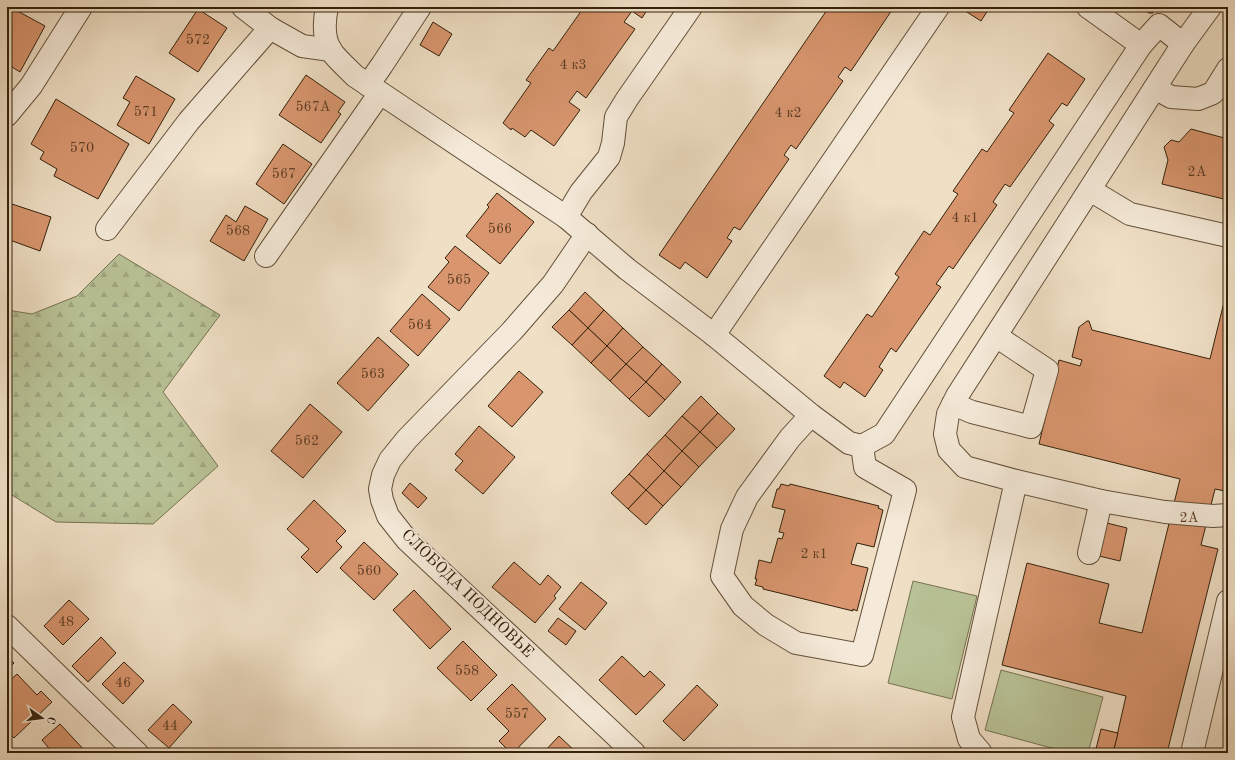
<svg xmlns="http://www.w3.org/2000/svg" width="1235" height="760" font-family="'Old Standard TT',serif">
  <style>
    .green { fill: #b8c296; stroke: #767250 }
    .forest { fill: url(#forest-firs); stroke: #767250 }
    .building { fill: #d8956e; stroke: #34210b }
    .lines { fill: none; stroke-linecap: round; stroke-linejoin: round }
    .minor-casing { stroke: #63503a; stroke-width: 24 }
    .minor { stroke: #f5ead9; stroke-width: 22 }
    .labels { text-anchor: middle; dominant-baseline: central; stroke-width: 4; stroke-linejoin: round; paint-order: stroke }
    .number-label { font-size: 14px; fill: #5d3e24 }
    .street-label { font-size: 16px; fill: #34210b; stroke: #f5ead9 }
  </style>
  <defs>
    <pattern id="forest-firs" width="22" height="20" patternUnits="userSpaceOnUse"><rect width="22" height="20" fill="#b8c296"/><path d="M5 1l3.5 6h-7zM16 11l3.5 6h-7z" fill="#9fa680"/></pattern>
  </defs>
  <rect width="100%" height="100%" fill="#efdfc5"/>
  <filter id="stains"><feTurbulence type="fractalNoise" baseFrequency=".005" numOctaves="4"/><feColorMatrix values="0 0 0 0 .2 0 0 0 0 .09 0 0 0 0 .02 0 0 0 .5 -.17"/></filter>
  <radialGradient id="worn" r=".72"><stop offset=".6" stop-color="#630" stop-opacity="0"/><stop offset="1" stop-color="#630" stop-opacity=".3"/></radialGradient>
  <g class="green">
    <polygon points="913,581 977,596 952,699 888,683"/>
    <polygon points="1001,670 1103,697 1088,753 1070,753 985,730"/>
  </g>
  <polygon class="forest" points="119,254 220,315 163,392 218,466 153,524 56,522 7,492 7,310 32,314 77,296"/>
  <g class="building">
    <polygon points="584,7 649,7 642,18 632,11 624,22 635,29 586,98 577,91 569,102 580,110 554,146 531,130 525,137 512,128 511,130 503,123 531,83 526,80 549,48 553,51"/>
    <polygon points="829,7 894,7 851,71 845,67 838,77 843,81 796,149 791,145 784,155 789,159 740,230 734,227 727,238 732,241 707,278 685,262 680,269 659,255"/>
    <polygon points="959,7 990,7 981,21"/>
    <polygon points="1141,7 1153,7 1153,13 1149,13"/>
    <polygon points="12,8 45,26 20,72 7,64 7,18"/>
    <polygon points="198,9 227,28 198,72 169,53"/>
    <polygon points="433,22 452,34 439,56 420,45"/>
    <polygon points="1048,53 1085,79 1067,106 1062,103 1049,121 1054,125 1010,187 1005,184 993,202 997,205 953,269 949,266 936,284 941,287 896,352 891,348 879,367 883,370 865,397 844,382 840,388 824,376 867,314 872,317 899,277 895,274 924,231 930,235 958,194 953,191 982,149 987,152 1014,113 1009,110"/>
    <polygon points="306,75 345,102 338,112 341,114 321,143 279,115"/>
    <polygon points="136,76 175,99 149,144 117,125 130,102 123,98"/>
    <polygon points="56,99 129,144 98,199 54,176 57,169 40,159 44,152 31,144"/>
    <polygon points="1191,129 1228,139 1228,200 1162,184 1168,160 1164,147 1171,140 1179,142"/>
    <polygon points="283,144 312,164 284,204 256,184"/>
    <polygon points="497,193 534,222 500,264 466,236 489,207 487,205"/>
    <polygon points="9,203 51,217 40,251 7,239 7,209"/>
    <polygon points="245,206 268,219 244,261 210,241 226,215 236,222"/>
    <polygon points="455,246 489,273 459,311 428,287 449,262 445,258"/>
    <polygon points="1228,286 1228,480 1225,491 1215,489 1201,545 1218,549 1167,753 1113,753 1126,696 1002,665 1027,563 1109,584 1099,623 1142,633 1180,479 1039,444 1059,360 1080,366 1082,360 1072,357 1079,327 1087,321 1089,321 1092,330 1210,359"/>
    <polygon points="585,292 604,310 588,328 569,310"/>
    <polygon points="422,294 450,319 418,356 390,331"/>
    <polygon points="569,310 588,328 572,345 552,327"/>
    <polygon points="604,310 623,328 607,346 588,328"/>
    <polygon points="588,328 607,346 591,363 572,345"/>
    <polygon points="623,328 643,347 626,364 607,346"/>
    <polygon points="378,337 409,365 368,411 337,383"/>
    <polygon points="607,346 626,364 610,381 591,363"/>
    <polygon points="643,347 662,364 646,382 626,364"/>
    <polygon points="626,364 646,382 629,399 610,381"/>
    <polygon points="662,364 681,382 665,400 646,382"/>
    <polygon points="519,371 543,392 512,427 488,406"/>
    <polygon points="646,382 665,400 649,417 629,399"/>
    <polygon points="701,396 718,413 700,432 682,416"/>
    <polygon points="310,404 342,432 303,478 271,451"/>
    <polygon points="718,413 735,429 717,448 700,432"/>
    <polygon points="682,416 700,432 682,451 665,435"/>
    <polygon points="479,426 515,457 483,494 455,470 463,461 455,454"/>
    <polygon points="700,432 717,448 699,467 682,451"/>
    <polygon points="665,435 682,451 664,471 647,454"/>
    <polygon points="682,451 699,467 681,487 664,471"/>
    <polygon points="647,454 664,471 646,490 629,474"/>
    <polygon points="664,471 681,487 663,506 646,490"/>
    <polygon points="629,474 646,490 628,509 611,493"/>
    <polygon points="410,483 427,498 418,508 402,493"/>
    <polygon points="781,484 789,486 790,484 879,506 878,508 883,510 874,547 857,543 851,564 868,568 857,611 853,609 853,611 763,589 763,587 755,585 757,579 755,579 759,560 771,563 778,538 782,539 784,533 779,532 785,510 772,507 777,489 779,489"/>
    <polygon points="646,490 663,506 646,525 628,509"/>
    <polygon points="314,500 346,531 336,541 342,547 317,573 301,557 309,549 287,529"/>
    <polygon points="1107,523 1127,528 1120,561 1099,556"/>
    <polygon points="364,542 398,574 374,600 340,568"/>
    <polygon points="514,562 540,585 548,575 561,587 554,596 556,598 535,623 492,587"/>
    <polygon points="581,582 607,603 585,630 559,609"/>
    <polygon points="414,590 451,629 430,649 393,610"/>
    <polygon points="69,600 89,619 63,645 44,626"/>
    <polygon points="558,618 576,631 566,645 548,631"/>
    <polygon points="101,637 116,653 88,682 72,666"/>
    <polygon points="463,641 497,675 471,701 437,668"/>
    <polygon points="7,656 14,663 7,670"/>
    <polygon points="622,656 644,677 650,671 665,685 636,715 599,680"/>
    <polygon points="124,662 144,681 123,704 102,684"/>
    <polygon points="17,674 37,695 41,691 52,702 14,738 7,730 7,723 9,721 7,719 7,683"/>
    <polygon points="512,684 546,719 513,753 511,753 499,741 509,731 487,709"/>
    <polygon points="697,685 718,705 684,741 663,721"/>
    <polygon points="173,704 192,722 169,748 148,730"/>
    <polygon points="60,724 87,753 53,753 42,740"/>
    <polygon points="1101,729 1118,733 1113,753 1095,753"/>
    <polygon points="559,736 577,753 543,753"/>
  </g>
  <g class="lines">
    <g class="minor-casing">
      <g id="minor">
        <polyline points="243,7 270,28 302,46 331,50"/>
        <path d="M327,7C324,21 323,38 331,51C337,59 348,69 355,76L566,217L627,269L714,335L811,415L849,443L862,446L884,434L1141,45L1159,25L1183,44L1210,7"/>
        <polyline points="1088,7 1141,45"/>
        <polyline points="1183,44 957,396 948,414 945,434 949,450 965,467 1016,481 1101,501 1165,512 1213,516 1228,515"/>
        <polyline points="368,85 382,65 420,7"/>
        <polyline points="1155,88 1171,97 1198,99 1213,93 1228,69"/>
        <polyline points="7,115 31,86 81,7"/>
        <polyline points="1090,190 1130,214 1228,236"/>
        <polyline points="566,217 581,192 609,157 613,143 616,117 627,99 691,7"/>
        <polyline points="107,229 189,121 270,28"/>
        <polyline points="587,234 553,284 512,331 407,439 390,460 383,475 380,489 382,500 388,516 407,540 611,731 634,753"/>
        <polyline points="266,256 380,93"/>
        <polyline points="714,335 938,7"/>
        <polyline points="953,404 972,412 1031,427 1047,370 996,336"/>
        <polyline points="811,415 790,438 747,497 732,529 722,576 743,606 766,625 796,643 862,655 905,490 865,467 862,446"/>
        <polyline points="1089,553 1101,501"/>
        <polyline points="7,626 137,753"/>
        <polyline points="981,753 969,739 963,717 1016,481"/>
        <polyline points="1192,753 1228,601"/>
      </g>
    </g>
    <use href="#minor" class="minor"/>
  </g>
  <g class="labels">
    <g class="number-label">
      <text x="198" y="40">572</text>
      <text x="573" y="65">4 к3</text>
      <text x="313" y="107">567А</text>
      <text x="146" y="112">571</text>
      <text x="788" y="113">4 к2</text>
      <text x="82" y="148">570</text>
      <text x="1197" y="172">2А</text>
      <text x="284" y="174">567</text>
      <text x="965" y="218">4 к1</text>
      <text x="500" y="229">566</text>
      <text x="238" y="231">568</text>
      <text x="459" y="280">565</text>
      <text x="420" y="325">564</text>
      <text x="373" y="374">563</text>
      <text x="307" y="441">562</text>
      <text x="1189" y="518">2А</text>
      <text x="814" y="554">2 к1</text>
      <text x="369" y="571">560</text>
      <text x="66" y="622">48</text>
      <text x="467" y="671">558</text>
      <text x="123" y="683">46</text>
      <text x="517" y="714">557</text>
      <text x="170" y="726">44</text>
    </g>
    <g class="street-label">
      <text transform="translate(467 594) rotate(44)">СЛОБОДА ПОДНОВЬЕ</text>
    </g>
  </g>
  <rect width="1235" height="760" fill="none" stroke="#efdfc5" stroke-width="24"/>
  <rect x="8" y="8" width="1219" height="744" fill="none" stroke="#34210b" stroke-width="2"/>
  <rect x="12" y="12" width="1211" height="736" fill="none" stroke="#34210b"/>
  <g transform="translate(42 718) rotate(104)" stroke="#f5ead9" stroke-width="3" paint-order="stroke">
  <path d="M0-3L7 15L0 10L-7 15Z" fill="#34210b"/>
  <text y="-6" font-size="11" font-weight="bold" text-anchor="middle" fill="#34210b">С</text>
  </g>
  <rect width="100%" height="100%" filter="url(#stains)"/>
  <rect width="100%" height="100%" fill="url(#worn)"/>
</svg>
